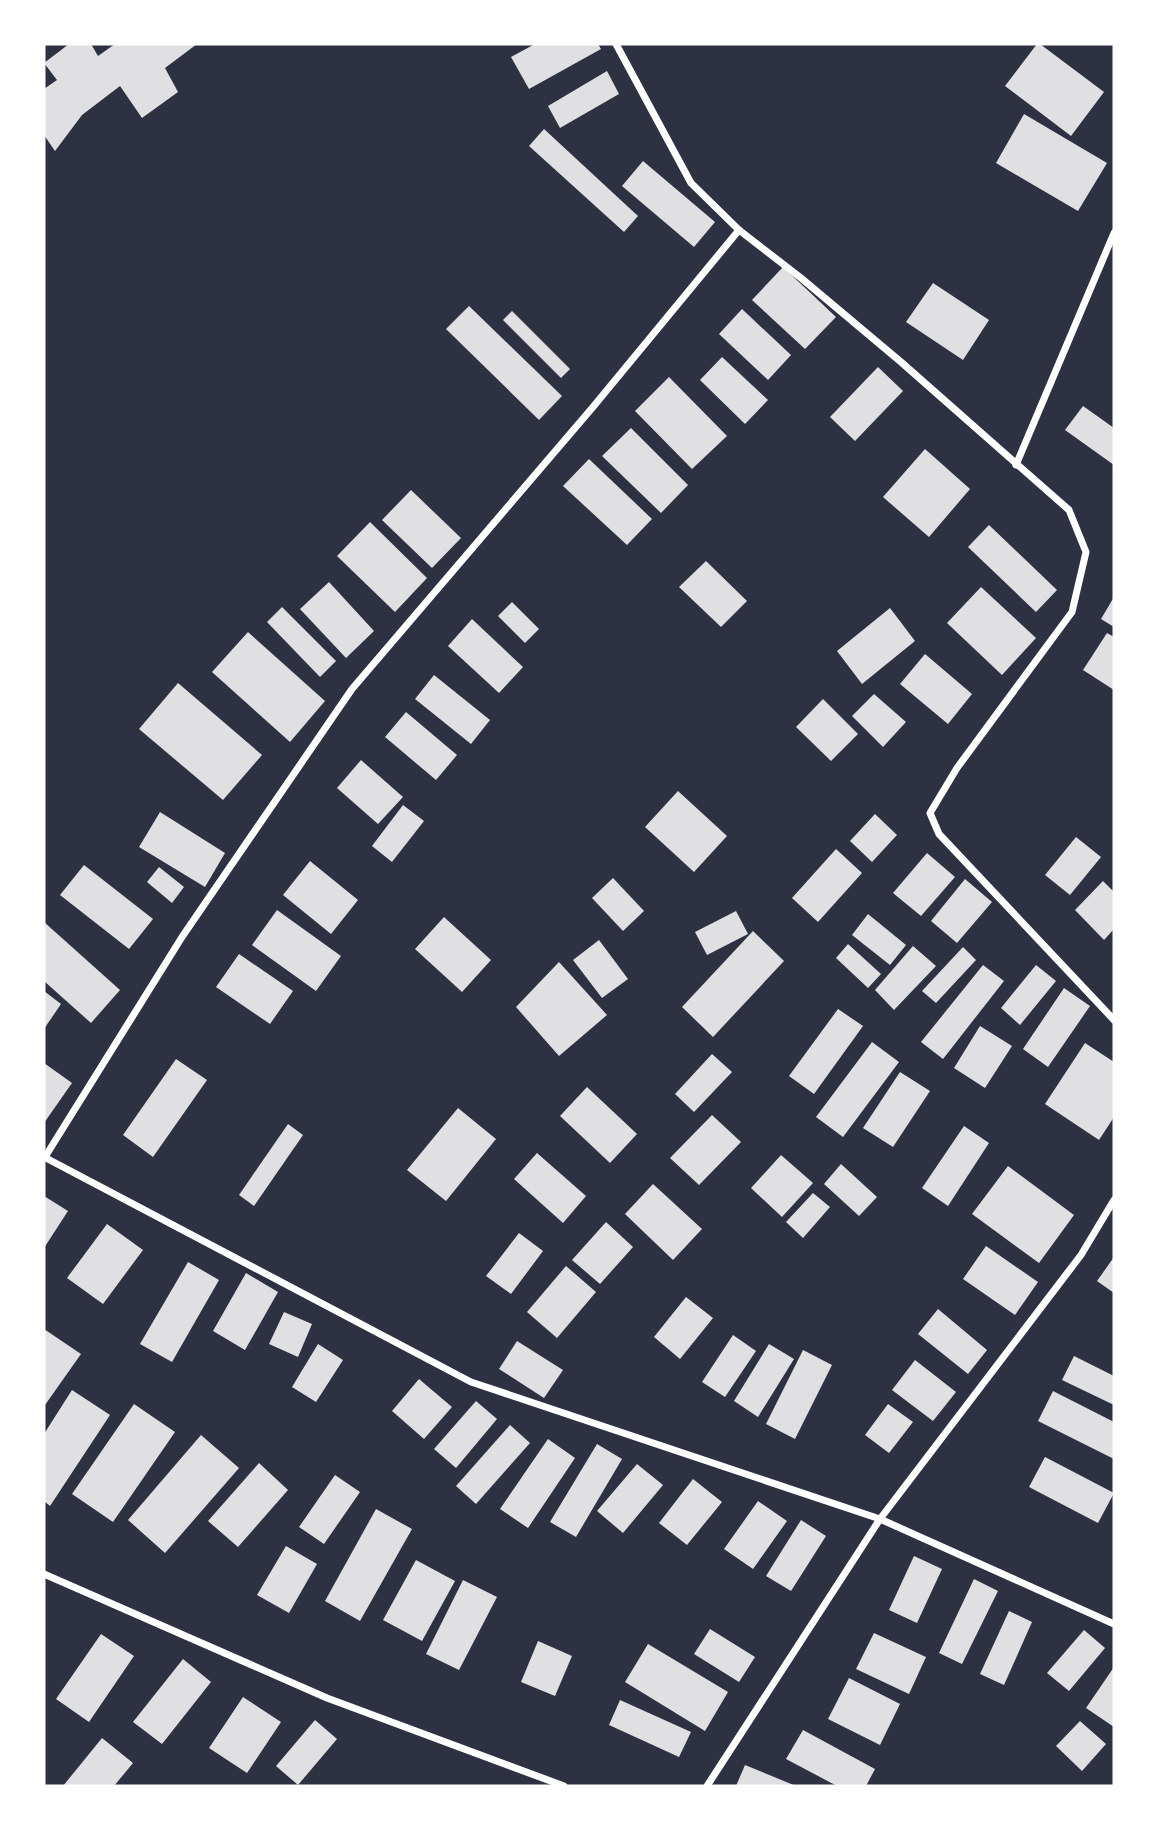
<svg xmlns="http://www.w3.org/2000/svg" width="1158" height="1830" font-family="'PT Sans',sans-serif">
  <style>
    .building { fill: #e0e0e3 }
    .lines { fill: none; stroke-linecap: round; stroke-linejoin: round }
    .minor { stroke: #fff; stroke-width: 7 }
  </style>
  <rect width="100%" height="100%" fill="#2d3142"/>
  <g class="building">
    <polygon points="69,44 91,44 98,56 115,44 197,44 165,68 178,92 142,118 120,86 82,115 55,151 44,135 44,89 57,80 44,63"/>
    <polygon points="535,44 598,44 601,49 529,89 511,57"/>
    <polygon points="1037,44 1040,44 1104,92 1071,136 1005,86"/>
    <polygon points="607,71 619,94 560,128 548,106"/>
    <polygon points="1024,114 1107,163 1078,211 996,163"/>
    <polygon points="544,129 638,216 624,232 529,146"/>
    <polygon points="643,161 715,222 694,247 622,186"/>
    <polygon points="783,267 836,317 805,349 752,300"/>
    <polygon points="933,283 989,320 963,360 906,322"/>
    <polygon points="469,306 562,396 539,420 446,329"/>
    <polygon points="742,309 791,355 768,380 719,334"/>
    <polygon points="512,311 570,369 561,378 503,320"/>
    <polygon points="722,357 768,400 745,424 700,380"/>
    <polygon points="878,367 903,391 855,441 830,417"/>
    <polygon points="669,377 727,436 692,469 635,411"/>
    <polygon points="1083,406 1114,428 1114,465 1065,430"/>
    <polygon points="631,428 688,485 661,513 602,456"/>
    <polygon points="925,449 970,489 929,537 883,497"/>
    <polygon points="589,459 652,519 627,545 563,486"/>
    <polygon points="411,490 461,538 432,568 382,520"/>
    <polygon points="370,522 427,578 395,612 337,556"/>
    <polygon points="989,525 1057,590 1036,612 968,547"/>
    <polygon points="706,561 747,601 721,627 679,587"/>
    <polygon points="329,582 374,631 346,658 300,609"/>
    <polygon points="981,587 1036,638 1002,675 947,623"/>
    <polygon points="1114,597 1114,627 1101,619"/>
    <polygon points="512,602 539,629 525,643 498,616"/>
    <polygon points="282,607 336,661 320,677 267,622"/>
    <polygon points="890,608 915,641 862,684 837,651"/>
    <polygon points="472,619 523,667 499,693 448,646"/>
    <polygon points="248,632 325,701 290,742 212,672"/>
    <polygon points="1107,633 1114,637 1114,690 1083,670"/>
    <polygon points="925,654 972,694 948,724 900,684"/>
    <polygon points="434,675 490,720 471,744 415,699"/>
    <polygon points="178,683 262,755 223,800 139,729"/>
    <polygon points="874,694 906,722 883,747 852,716"/>
    <polygon points="823,699 858,734 831,761 796,727"/>
    <polygon points="406,712 457,755 436,780 385,737"/>
    <polygon points="361,760 403,797 378,824 337,788"/>
    <polygon points="678,791 727,836 694,872 645,827"/>
    <polygon points="403,805 424,821 392,862 372,846"/>
    <polygon points="160,812 225,853 205,887 139,847"/>
    <polygon points="875,814 897,835 872,862 850,841"/>
    <polygon points="1076,837 1101,857 1070,895 1045,875"/>
    <polygon points="836,849 862,873 818,922 792,898"/>
    <polygon points="927,853 955,877 921,916 893,893"/>
    <polygon points="310,861 358,900 331,934 283,895"/>
    <polygon points="84,865 153,919 129,949 60,895"/>
    <polygon points="159,867 184,887 172,903 147,882"/>
    <polygon points="613,878 644,911 623,931 592,898"/>
    <polygon points="965,879 992,902 957,943 931,921"/>
    <polygon points="1103,881 1114,892 1114,929 1104,940 1075,910"/>
    <polygon points="277,910 341,956 316,991 252,945"/>
    <polygon points="736,911 748,934 707,955 695,932"/>
    <polygon points="868,914 906,945 890,965 852,935"/>
    <polygon points="444,917 491,960 462,992 415,949"/>
    <polygon points="44,922 120,990 91,1023 44,981"/>
    <polygon points="753,931 784,961 713,1037 682,1007"/>
    <polygon points="599,940 628,979 602,998 573,960"/>
    <polygon points="848,944 881,974 868,988 836,958"/>
    <polygon points="913,946 936,966 894,1010 875,990"/>
    <polygon points="963,947 976,960 936,1003 922,991"/>
    <polygon points="239,954 293,991 270,1024 216,987"/>
    <polygon points="559,962 607,1015 559,1056 516,1007"/>
    <polygon points="983,965 1004,981 943,1059 921,1042"/>
    <polygon points="1036,965 1056,981 1020,1025 1001,1008"/>
    <polygon points="1064,988 1090,1006 1048,1067 1023,1049"/>
    <polygon points="44,991 61,1004 44,1029"/>
    <polygon points="838,1009 863,1026 814,1094 789,1076"/>
    <polygon points="980,1026 1012,1046 985,1088 954,1068"/>
    <polygon points="872,1042 899,1062 843,1137 816,1117"/>
    <polygon points="1085,1043 1114,1062 1114,1117 1099,1140 1045,1104"/>
    <polygon points="712,1054 732,1072 694,1112 675,1094"/>
    <polygon points="176,1059 207,1080 153,1157 123,1135"/>
    <polygon points="44,1063 72,1083 44,1123"/>
    <polygon points="900,1072 930,1091 893,1147 863,1128"/>
    <polygon points="587,1087 637,1134 610,1163 560,1116"/>
    <polygon points="458,1108 496,1139 446,1201 407,1170"/>
    <polygon points="712,1115 741,1142 699,1185 670,1158"/>
    <polygon points="288,1124 303,1135 254,1206 239,1195"/>
    <polygon points="964,1126 989,1143 948,1206 922,1188"/>
    <polygon points="537,1153 586,1196 563,1223 514,1179"/>
    <polygon points="781,1155 813,1183 782,1217 751,1188"/>
    <polygon points="841,1164 877,1197 859,1216 824,1184"/>
    <polygon points="1008,1166 1074,1215 1039,1263 972,1214"/>
    <polygon points="653,1184 702,1229 673,1260 625,1214"/>
    <polygon points="813,1193 830,1207 803,1238 786,1222"/>
    <polygon points="44,1196 68,1211 44,1248"/>
    <polygon points="606,1222 633,1247 600,1284 572,1260"/>
    <polygon points="107,1224 143,1250 103,1304 67,1278"/>
    <polygon points="519,1233 543,1251 511,1294 486,1276"/>
    <polygon points="986,1246 1038,1282 1015,1315 963,1279"/>
    <polygon points="1114,1257 1114,1293 1097,1281"/>
    <polygon points="188,1262 219,1280 172,1362 140,1344"/>
    <polygon points="566,1266 596,1292 557,1338 527,1312"/>
    <polygon points="246,1273 278,1292 245,1350 213,1331"/>
    <polygon points="686,1297 713,1318 680,1359 654,1337"/>
    <polygon points="938,1309 987,1350 968,1374 918,1334"/>
    <polygon points="284,1312 312,1324 298,1357 269,1344"/>
    <polygon points="44,1329 81,1354 45,1405 44,1404"/>
    <polygon points="733,1335 756,1351 725,1397 702,1382"/>
    <polygon points="517,1341 563,1370 544,1398 499,1369"/>
    <polygon points="318,1344 343,1360 316,1402 292,1387"/>
    <polygon points="769,1344 794,1359 758,1417 734,1401"/>
    <polygon points="803,1350 832,1365 795,1439 766,1424"/>
    <polygon points="1074,1356 1114,1376 1114,1405 1062,1380"/>
    <polygon points="915,1360 956,1392 933,1421 892,1390"/>
    <polygon points="419,1379 452,1407 424,1439 392,1411"/>
    <polygon points="72,1390 110,1415 50,1506 44,1501 44,1434"/>
    <polygon points="1053,1391 1114,1422 1114,1459 1038,1421"/>
    <polygon points="476,1401 497,1419 456,1468 434,1449"/>
    <polygon points="134,1404 175,1432 113,1522 72,1494"/>
    <polygon points="888,1404 913,1422 889,1453 865,1435"/>
    <polygon points="510,1425 530,1443 476,1504 456,1486"/>
    <polygon points="201,1435 239,1468 165,1553 128,1520"/>
    <polygon points="548,1439 575,1458 528,1528 500,1509"/>
    <polygon points="597,1444 622,1459 576,1537 550,1522"/>
    <polygon points="1045,1457 1114,1493 1098,1523 1029,1487"/>
    <polygon points="259,1463 288,1490 238,1547 208,1521"/>
    <polygon points="637,1464 663,1485 623,1533 597,1511"/>
    <polygon points="335,1475 360,1492 324,1544 299,1527"/>
    <polygon points="693,1479 722,1502 687,1545 659,1523"/>
    <polygon points="758,1501 787,1521 753,1569 724,1549"/>
    <polygon points="376,1509 412,1529 360,1621 325,1601"/>
    <polygon points="801,1520 826,1536 791,1591 766,1576"/>
    <polygon points="286,1546 317,1564 289,1613 257,1595"/>
    <polygon points="914,1556 942,1569 917,1623 889,1610"/>
    <polygon points="416,1560 455,1581 422,1641 383,1620"/>
    <polygon points="974,1579 998,1591 962,1664 939,1653"/>
    <polygon points="463,1580 497,1597 459,1670 426,1654"/>
    <polygon points="1009,1611 1032,1622 1004,1685 980,1674"/>
    <polygon points="710,1629 755,1657 739,1682 694,1654"/>
    <polygon points="1084,1630 1105,1648 1069,1691 1047,1673"/>
    <polygon points="874,1633 926,1657 909,1694 856,1669"/>
    <polygon points="101,1634 134,1656 89,1722 56,1699"/>
    <polygon points="538,1641 572,1656 555,1696 521,1682"/>
    <polygon points="648,1644 728,1692 705,1731 625,1682"/>
    <polygon points="183,1659 211,1682 162,1744 133,1722"/>
    <polygon points="1114,1667 1114,1727 1086,1708"/>
    <polygon points="849,1678 900,1704 880,1745 828,1719"/>
    <polygon points="243,1697 281,1722 247,1773 209,1748"/>
    <polygon points="620,1700 691,1732 679,1757 609,1725"/>
    <polygon points="315,1720 337,1739 298,1785 276,1766"/>
    <polygon points="1080,1721 1106,1744 1082,1771 1056,1746"/>
    <polygon points="803,1730 875,1769 866,1786 837,1786 786,1759"/>
    <polygon points="102,1738 133,1763 114,1786 63,1786"/>
    <polygon points="745,1765 796,1786 736,1786"/>
  </g>
  <g class="lines">
    <g class="minor">
      <polyline points="616,44 691,183 739,230 801,278 901,362 1069,510 1086,552 1072,612 957,768 930,813 939,834 1114,1020"/>
      <polyline points="1016,465 1114,233"/>
      <polyline points="44,1157 471,1382 880,1519 1114,1624"/>
      <polyline points="45,1157 182,937 352,689 593,407 739,230"/>
      <polyline points="44,1574 327,1698 564,1786"/>
      <polyline points="707,1786 880,1519 1081,1255 1114,1200"/>
    </g>
  </g>
  <rect width="1158" height="1830" fill="none" stroke="#ffffff" stroke-width="91"/>
</svg>
